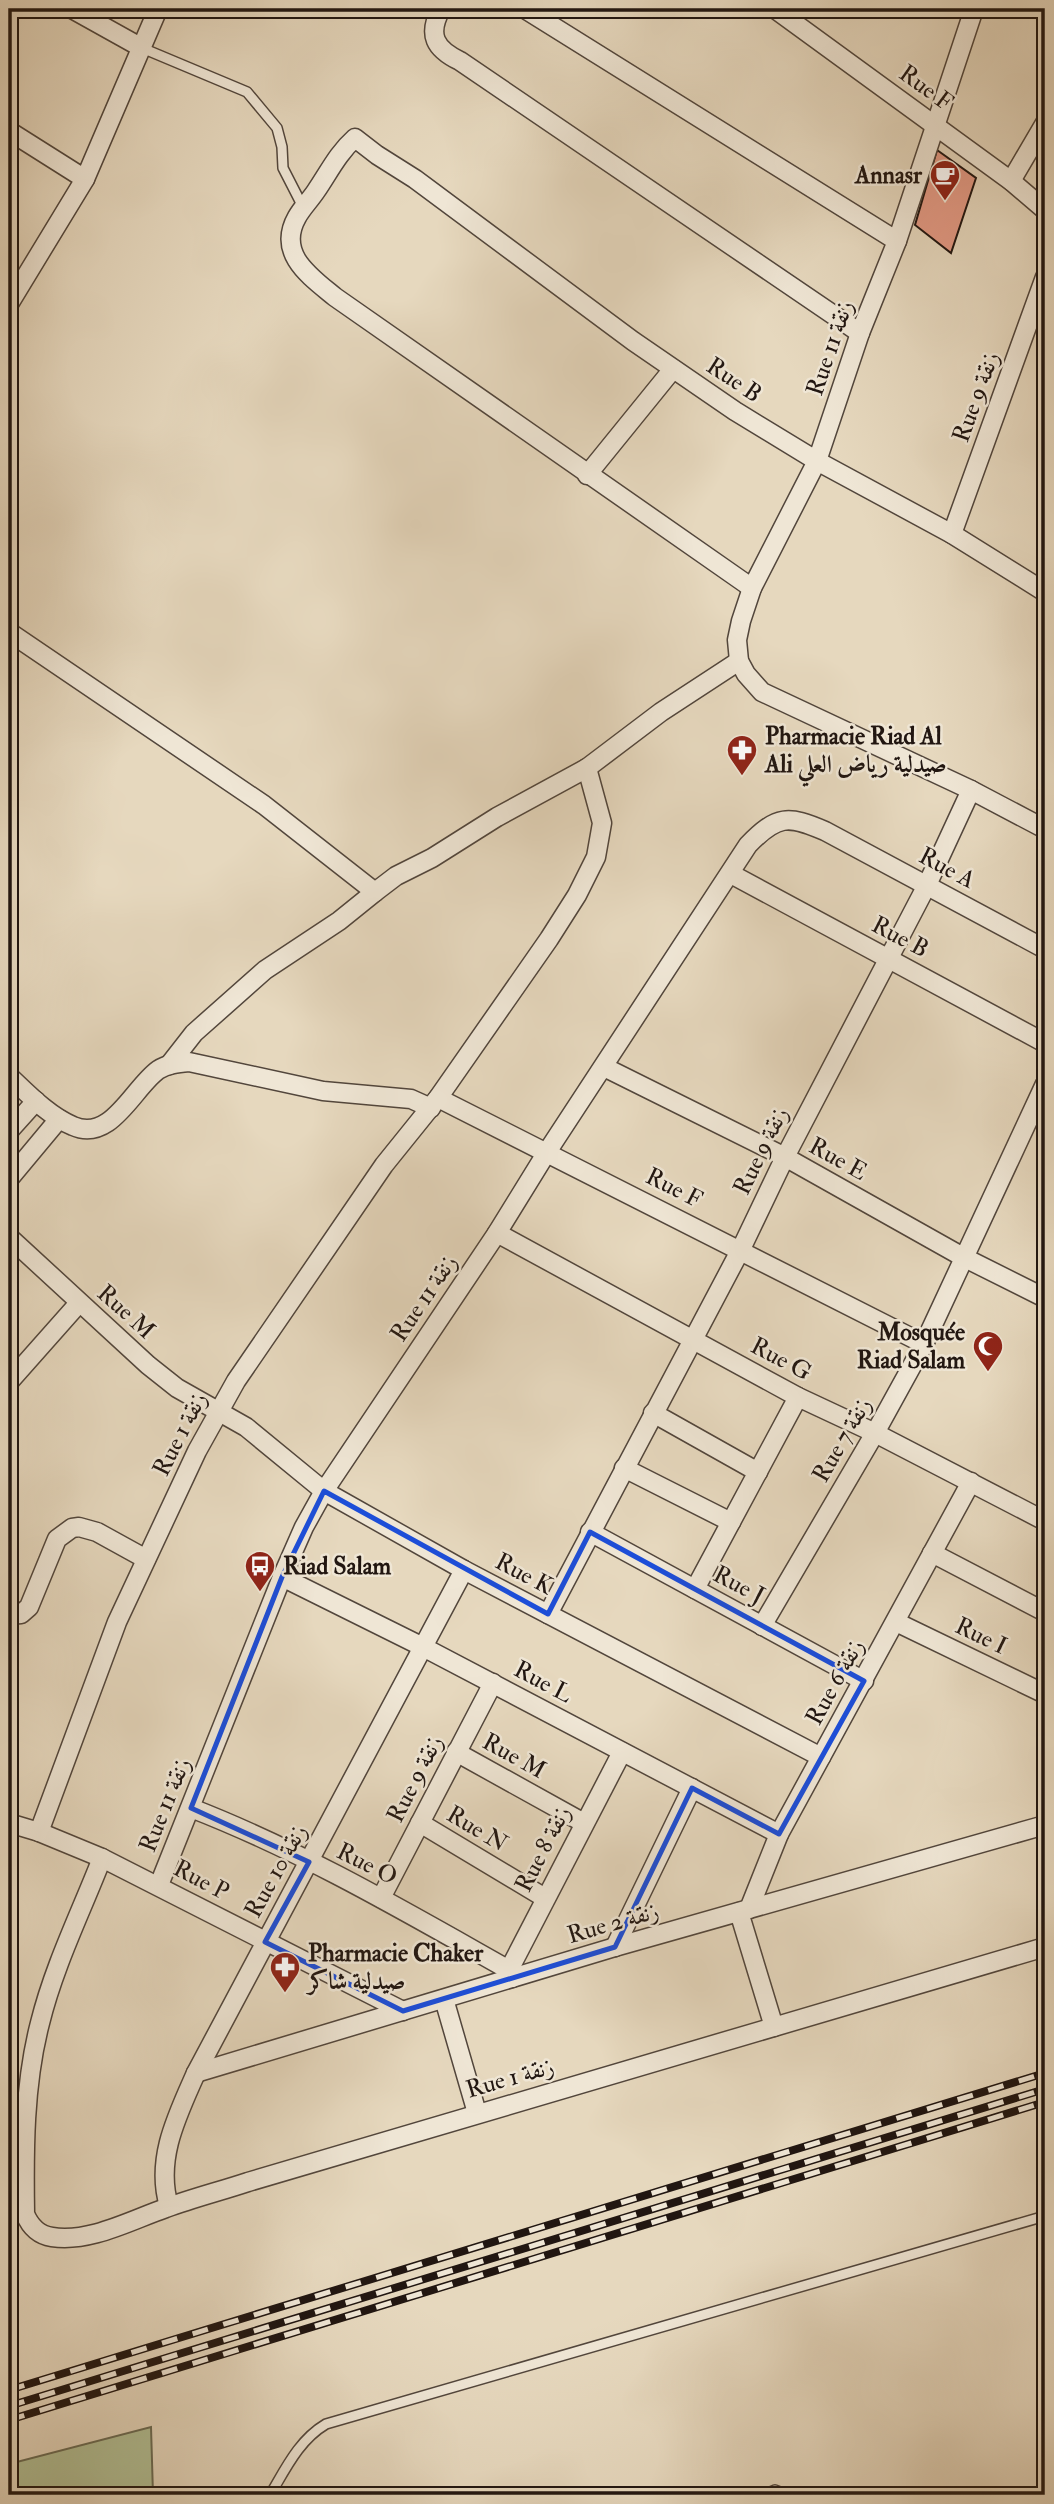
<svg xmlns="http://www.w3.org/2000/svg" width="1054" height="2504" font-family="'IM FELL Double Pica',Amiri,serif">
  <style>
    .green { fill: #b1bf95; stroke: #696a53; stroke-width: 2 }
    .building { fill: #e39a85; stroke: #211611; stroke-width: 2 }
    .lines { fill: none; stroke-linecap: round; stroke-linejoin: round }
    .lane-casing { stroke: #52463c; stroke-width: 12 }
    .street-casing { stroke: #52463c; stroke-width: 21 }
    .lane { stroke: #efe6d5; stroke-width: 9 }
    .street { stroke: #efe6d5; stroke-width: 18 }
    .rail-casing { stroke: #211611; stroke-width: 8 }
    .rail { stroke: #efe6d5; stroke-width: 5; stroke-dasharray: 16; stroke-linecap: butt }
    .marked { fill: none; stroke: #1d4ed8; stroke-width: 5; stroke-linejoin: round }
    .labels { text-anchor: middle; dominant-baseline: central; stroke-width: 5; stroke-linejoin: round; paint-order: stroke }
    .street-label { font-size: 24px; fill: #211611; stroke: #efe6d5 }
    .poi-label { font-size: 24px; font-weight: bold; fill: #211611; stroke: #efe6d5; text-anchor: start }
  </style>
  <rect width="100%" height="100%" fill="#e6d8be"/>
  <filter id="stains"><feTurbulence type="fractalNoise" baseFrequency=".00286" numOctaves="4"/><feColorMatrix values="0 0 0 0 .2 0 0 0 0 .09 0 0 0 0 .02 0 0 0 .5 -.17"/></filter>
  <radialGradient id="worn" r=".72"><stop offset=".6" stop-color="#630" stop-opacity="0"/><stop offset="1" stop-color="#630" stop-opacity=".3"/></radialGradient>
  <polygon class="green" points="151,2427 153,2495 9,2495 9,2464"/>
  <polygon class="building" points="937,150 976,178 951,253 915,225"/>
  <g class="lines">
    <g class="lane-casing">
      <g id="lane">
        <polyline points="142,48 247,92 277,128 282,147 283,168 303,207"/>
        <path d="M270,2495C286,2468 299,2440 326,2424L1045,2216"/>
        <polyline points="763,2495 775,2490 788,2495"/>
      </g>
    </g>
    <g class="street-casing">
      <g id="street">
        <polyline points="72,9 142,48"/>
        <path d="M441,9C427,35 435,49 460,61L860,333"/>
        <polyline points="525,9 897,241"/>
        <polyline points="775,9 1011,181 1045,210"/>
        <polyline points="974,9 897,241 860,333 817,461 752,588 741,621 737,640 739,661 746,674 762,692 971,790 1045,829"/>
        <polyline points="9,131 85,179"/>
        <polyline points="1011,181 1045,123"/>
        <polyline points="9,304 85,179 158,9"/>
        <polyline points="587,475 673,369"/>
        <polyline points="952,534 1045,277"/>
        <path d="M752,588L335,297C311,277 276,254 297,217C302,208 310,200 316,191C329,172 338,153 355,138L377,155L415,179L633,341L735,411L817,461L952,534L1045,592"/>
        <polyline points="9,632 264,805 375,892 396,876 432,858 497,817 587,768 661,712 739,661"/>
        <polyline points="731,874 1045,1043"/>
        <polyline points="169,1065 194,1033 265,970 339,921 375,892"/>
        <polyline points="604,1067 785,1157 963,1257 1045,1298"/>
        <path d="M9,1076C28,1094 49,1116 73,1126C111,1143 133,1088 158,1070C167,1064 178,1063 189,1062L323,1091L411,1099L431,1108"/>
        <polyline points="438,1098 924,1344"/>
        <polyline points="9,1131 36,1101"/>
        <polyline points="9,1179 59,1119"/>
        <polyline points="497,1233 798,1397 875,1433 1045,1521"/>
        <polyline points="9,1237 148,1365 177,1388 246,1427 324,1491 464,1570 821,1757"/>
        <polyline points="9,1382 79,1303"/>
        <polyline points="653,1413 758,1472"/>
        <polyline points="624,1468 731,1522"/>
        <polyline points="590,1532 864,1681"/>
        <polyline points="932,1553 1045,1612"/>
        <polyline points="282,1577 423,1647 779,1834"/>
        <polyline points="695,1589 798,1397"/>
        <polyline points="548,1614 741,1249 785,1157 927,885 971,790"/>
        <polyline points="9,1615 21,1614 29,1607 57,1539 72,1528 79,1527 97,1532 146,1559"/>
        <polyline points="896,1622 1045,1694"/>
        <polyline points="762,1626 875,1433 924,1344 1045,1084"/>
        <polyline points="456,1752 584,1823"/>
        <path d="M191,1808C302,1851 406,1912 509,1970L512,1978"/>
        <polyline points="9,1823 39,1832 102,1858 403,2011"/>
        <polyline points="420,1823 545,1898"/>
        <polyline points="39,1832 117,1622 197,1451 236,1381 384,1165 438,1098 549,939 577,895 596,857 602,823 587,768"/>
        <path d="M102,1858C81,1912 54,1966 40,2023C24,2084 24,2151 25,2214C30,2226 38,2235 52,2237C90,2243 131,2220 166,2208C193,2198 221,2191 248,2182C514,2102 780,2026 1045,1947"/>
        <path d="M159,1885L282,1577L304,1527L324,1491L497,1233L547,1152L748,845C777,815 788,815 825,831L1045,949"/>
        <polyline points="381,1898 493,1683"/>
        <polyline points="749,1909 779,1834 971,1482"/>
        <polyline points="739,1912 774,2027"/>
        <polyline points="615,1947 692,1788"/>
        <polyline points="509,1970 622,1752"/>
        <polyline points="444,1999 477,2113"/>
        <polyline points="196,2073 615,1947 1045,1825"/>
        <path d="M169,2206C155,2159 177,2116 196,2073L464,1570"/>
      </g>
    </g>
    <use href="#lane" class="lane"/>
    <use href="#street" class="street"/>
    <g class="rail-casing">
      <g id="rail">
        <polyline points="9,2390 1045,2073"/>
        <polyline points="9,2406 1045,2089"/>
        <polyline points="9,2420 1045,2102"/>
      </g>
    </g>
    <use href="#rail" class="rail"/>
  </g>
  <path class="marked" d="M324,1491L548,1614L590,1532L864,1681L779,1834L692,1788L615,1947L403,2011L265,1942L309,1862L191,1808L282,1577Z"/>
  <defs>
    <g id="cafe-pin" transform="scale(1.575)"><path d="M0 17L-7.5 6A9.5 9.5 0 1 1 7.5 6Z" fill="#8f2418" stroke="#efe6d5"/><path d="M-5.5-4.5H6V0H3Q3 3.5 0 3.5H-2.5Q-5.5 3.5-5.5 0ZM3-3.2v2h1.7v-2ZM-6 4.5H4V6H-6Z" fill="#fff"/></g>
    <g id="pharmacy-pin" transform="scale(1.575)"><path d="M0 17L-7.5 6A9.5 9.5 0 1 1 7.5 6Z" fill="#8f2418" stroke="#efe6d5"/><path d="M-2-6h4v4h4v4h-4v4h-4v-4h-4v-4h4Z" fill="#fff"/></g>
    <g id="mosque-pin" transform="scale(1.575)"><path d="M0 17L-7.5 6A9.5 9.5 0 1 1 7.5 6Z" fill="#8f2418" stroke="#efe6d5"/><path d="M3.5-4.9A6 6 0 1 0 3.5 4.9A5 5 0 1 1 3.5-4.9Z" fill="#fff"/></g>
    <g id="bus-pin" transform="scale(1.575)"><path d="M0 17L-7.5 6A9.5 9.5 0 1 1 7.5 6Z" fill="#8f2418" stroke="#efe6d5"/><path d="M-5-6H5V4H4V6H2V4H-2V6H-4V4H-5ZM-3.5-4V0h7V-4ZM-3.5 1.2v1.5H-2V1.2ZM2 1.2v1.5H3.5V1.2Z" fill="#fff"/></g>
  </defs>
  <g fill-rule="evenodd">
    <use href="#cafe-pin" x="945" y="175"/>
    <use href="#pharmacy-pin" x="742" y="750"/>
    <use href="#mosque-pin" x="988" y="1346"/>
    <use href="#bus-pin" x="260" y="1566"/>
    <use href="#pharmacy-pin" x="285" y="1967"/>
  </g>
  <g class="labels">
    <g class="street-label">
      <text transform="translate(926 88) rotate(36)">Rue F</text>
      <text transform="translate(830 348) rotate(-71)">Rue 11 زنقة</text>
      <text transform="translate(734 380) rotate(34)">Rue B</text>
      <text transform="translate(976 397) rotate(-70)">Rue 9 زنقة</text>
      <text transform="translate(947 868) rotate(28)">Rue A</text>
      <text transform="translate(900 937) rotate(28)">Rue B</text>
      <text transform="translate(761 1151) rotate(-64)">Rue 9 زنقة</text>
      <text transform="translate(838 1159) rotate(29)">Rue E</text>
      <text transform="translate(674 1188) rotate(27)">Rue F</text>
      <text transform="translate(424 1298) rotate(-56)">Rue 11 زنقة</text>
      <text transform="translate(126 1312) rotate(42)">Rue M</text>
      <text transform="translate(781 1359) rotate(28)">Rue G</text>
      <text transform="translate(180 1434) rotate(-63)">Rue 1 زنقة</text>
      <text transform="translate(842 1440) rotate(-60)">Rue 7 زنقة</text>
      <text transform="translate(524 1574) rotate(28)">Rue K</text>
      <text transform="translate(739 1585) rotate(28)">Rue J</text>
      <text transform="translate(981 1636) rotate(26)">Rue I</text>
      <text transform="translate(543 1682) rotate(28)">Rue L</text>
      <text transform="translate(835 1682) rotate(-61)">Rue 6 زنقة</text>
      <text transform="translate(514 1756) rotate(29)">Rue M</text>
      <text transform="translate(415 1779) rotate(-63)">Rue 9 زنقة</text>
      <text transform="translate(165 1805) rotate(-68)">Rue 11 زنقة</text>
      <text transform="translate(477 1829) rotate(31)">Rue N</text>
      <text transform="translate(543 1849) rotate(-63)">Rue 8 زنقة</text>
      <text transform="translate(367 1864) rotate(27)">Rue O</text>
      <text transform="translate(276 1871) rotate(-61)">Rue 10 زنقة</text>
      <text transform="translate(201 1880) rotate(28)">Rue P</text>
      <text transform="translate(613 1923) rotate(-16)">Rue 2 زنقة</text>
      <text transform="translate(510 2078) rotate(-16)">Rue 1 زنقة</text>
    </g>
    <g class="poi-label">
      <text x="922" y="175" text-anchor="end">Annasr</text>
      <text x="765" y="736">Pharmacie Riad Al<tspan x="765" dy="28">Ali صيدلية رياض العلي</tspan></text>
      <text x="965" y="1332" text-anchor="end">Mosquée<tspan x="965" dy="28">Riad Salam</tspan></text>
      <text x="283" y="1566">Riad Salam</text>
      <text x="308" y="1953">Pharmacie Chaker<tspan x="308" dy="28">صيدلية شاكر</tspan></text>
    </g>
  </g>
  <rect width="1054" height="2504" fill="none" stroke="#e6d8be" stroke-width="35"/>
  <rect x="10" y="10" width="1033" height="2483" fill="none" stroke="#211611" stroke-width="3.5"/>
  <rect x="18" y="18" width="1019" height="2469" fill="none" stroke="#211611" stroke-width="2"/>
  <rect width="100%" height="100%" filter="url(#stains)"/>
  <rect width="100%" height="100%" fill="url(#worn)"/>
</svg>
